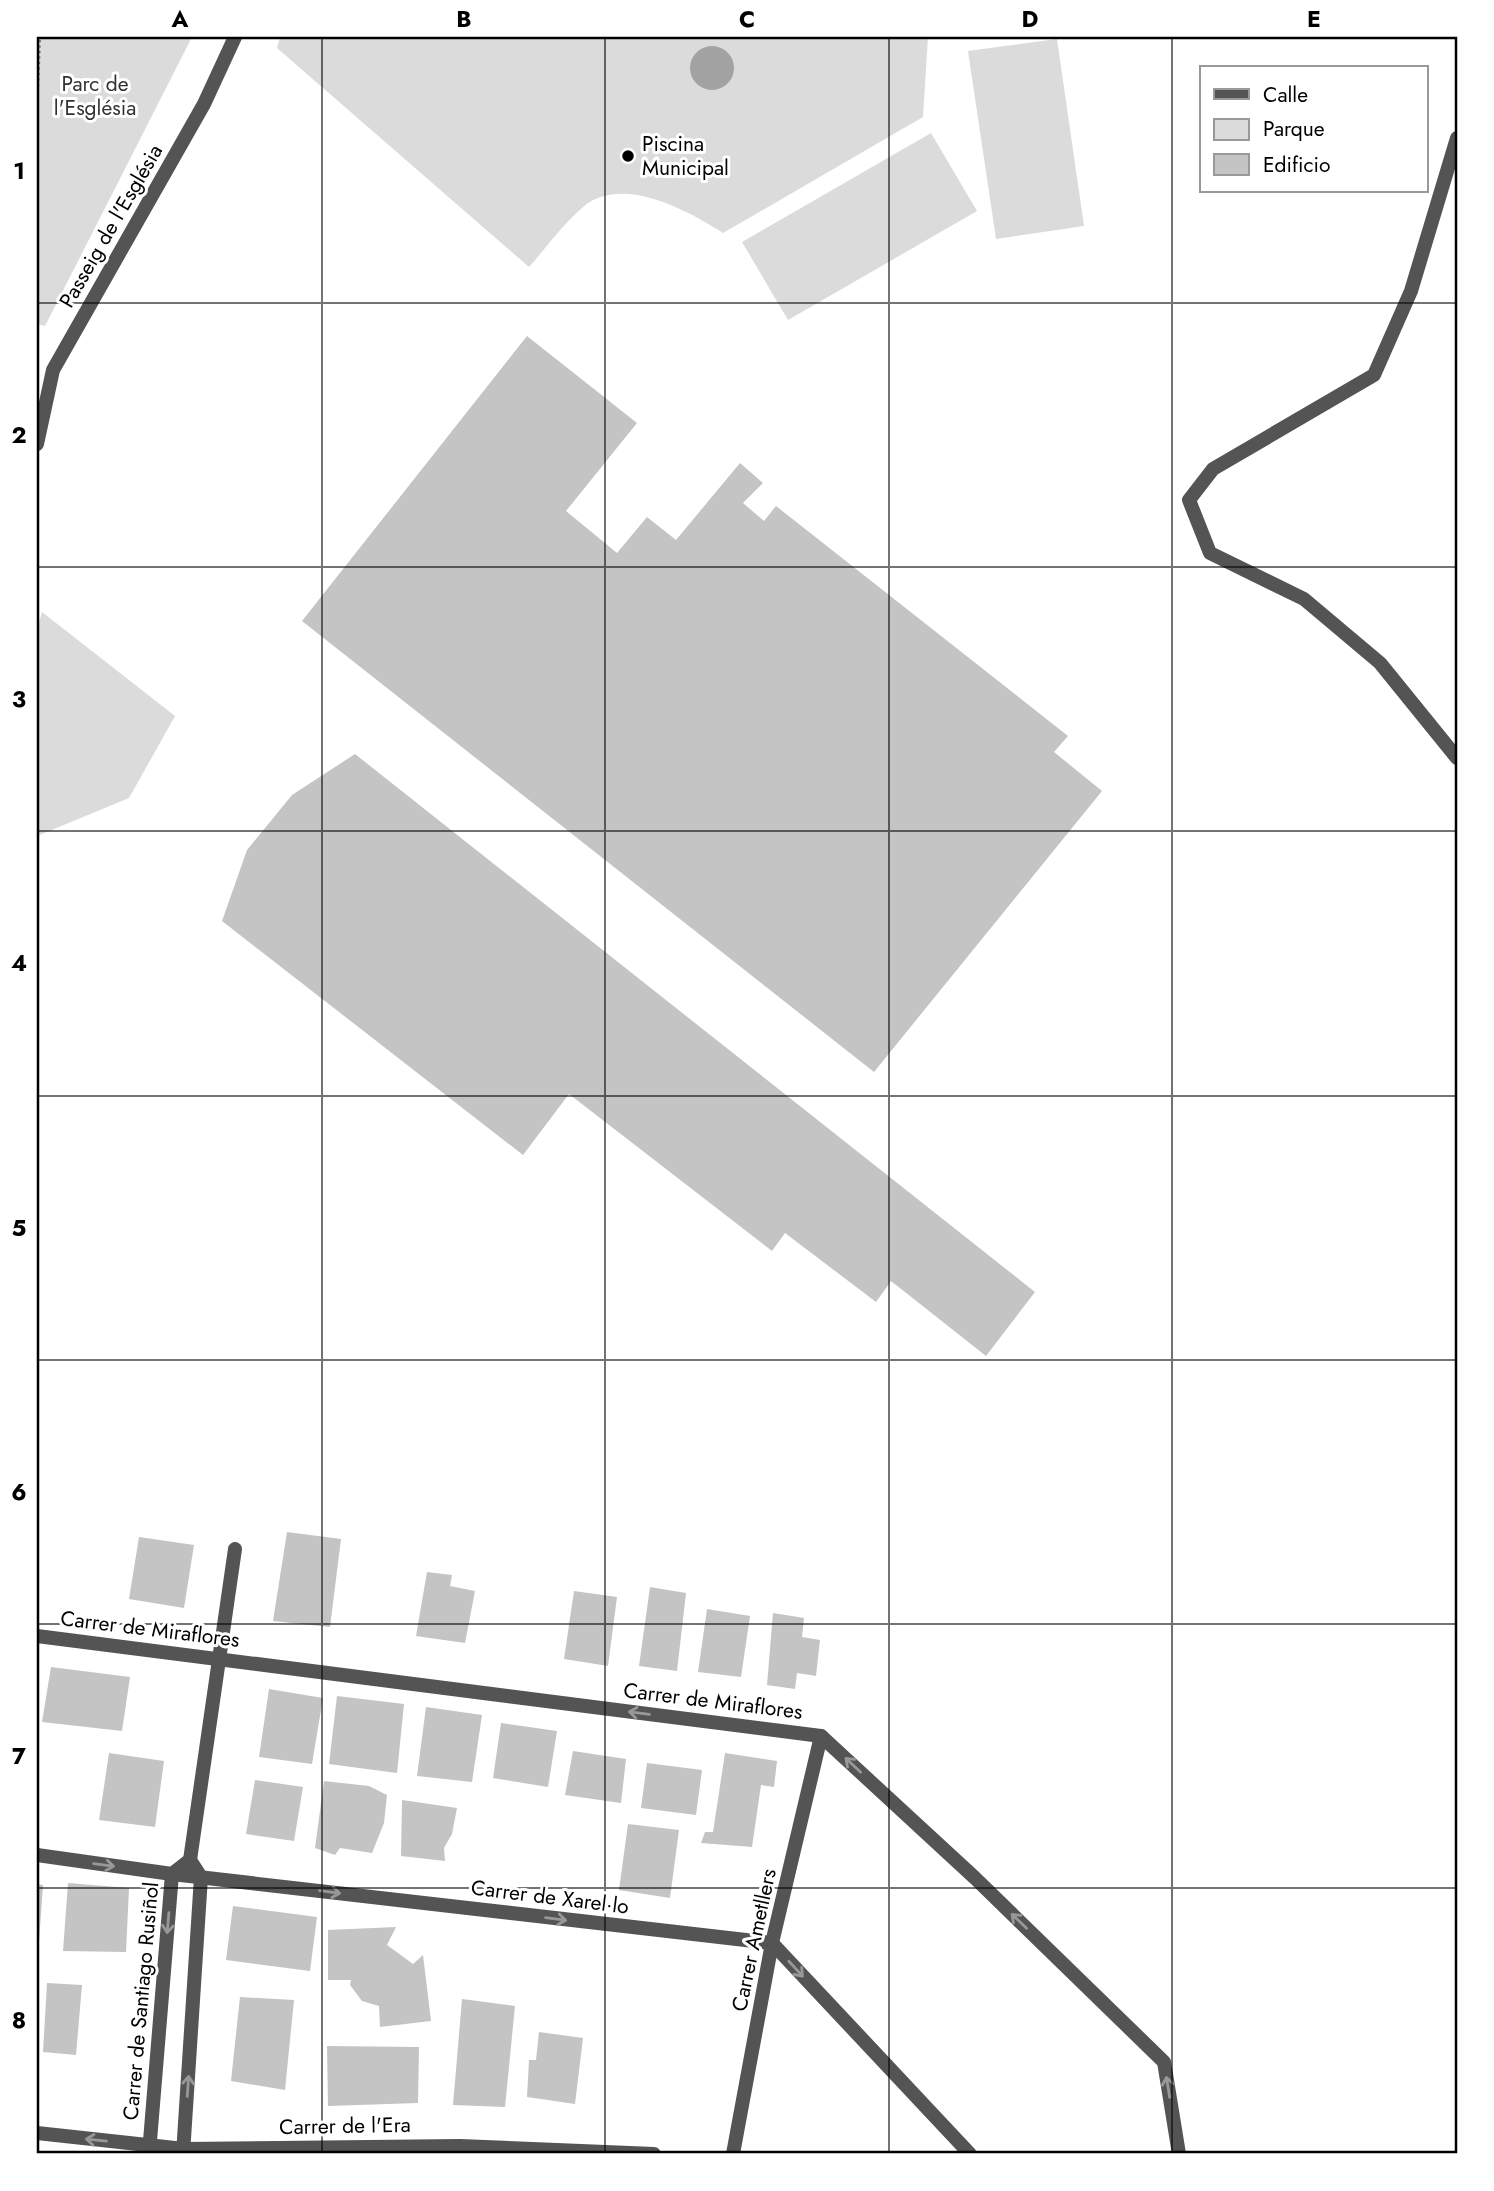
<svg xmlns="http://www.w3.org/2000/svg" width="1494" height="2191" font-family="Jost,sans-serif">
  <style>
    .green { fill: #dbdbdb }
    .water { fill: #a2a2a2 }
    .building { fill: #c4c4c4 }
    .lines { fill: none; stroke-linecap: round; stroke-linejoin: round }
    .path { stroke: #767676; stroke-width: 4.5; stroke-dasharray: 2 3.5; stroke-linecap: butt }
    .minor { stroke: #545454; stroke-width: 14 }
    .oneway { stroke: #989898 }
    .grid { fill: none; stroke: #000; stroke-width: 2; stroke-opacity: 0.55 }
    .poi-dot { fill: #000; stroke: #fff; stroke-width: 2.5 }
    .labels { text-anchor: middle; dominant-baseline: central; stroke-width: 6; stroke-linejoin: round; paint-order: stroke }
    .park-label { font-size: 21px; fill: #323232; stroke: #fff }
    .poi-label { font-size: 21px; fill: #000; stroke: #fff; text-anchor: start }
    .street-label { font-size: 21px; fill: #000; stroke: #fff }
    .neatline { fill: none; stroke: #000; stroke-width: 2.5 }
    .grid-label { font-size: 23px; text-anchor: middle; font-weight: bold; fill: #000 }
  </style>
  <rect width="100%" height="100%" fill="#fff"/>
  <g class="green">
    <polygon points="37,37 192,37 45,326 37,324"/>
    <path d="M280,37H928L923,117L723,233C688,211 623,174 583,207C563,224 546,248 529,267L277,48Z"/>
    <polygon points="1057,39 1084,226 996,239 968,51"/>
    <polygon points="931,133 977,211 788,320 742,242"/>
    <polygon points="42,612 175,716 129,798 37,836 37,630"/>
  </g>
  <circle class="water" cx="712" cy="68" r="22"/>
  <g class="building">
    <polygon points="527,336 637,423 566,511 617,553 647,517 676,540 740,463 763,483 743,503 764,521 776,506 1068,736 1054,752 1102,791 874,1072 302,621"/>
    <polygon points="355,754 1035,1292 986,1356 891,1281 876,1302 785,1233 772,1251 569,1094 523,1155 222,921 247,850 292,795"/>
    <polygon points="287,1532 341,1539 330,1627 273,1621"/>
    <polygon points="139,1537 194,1545 184,1608 129,1599"/>
    <polygon points="427,1572 452,1575 450,1586 475,1591 465,1643 416,1636"/>
    <polygon points="650,1587 686,1593 677,1671 639,1666"/>
    <polygon points="574,1591 617,1597 608,1666 564,1659"/>
    <polygon points="707,1609 750,1616 741,1677 698,1672"/>
    <polygon points="773,1613 804,1618 802,1637 820,1640 816,1676 797,1673 795,1689 767,1685"/>
    <polygon points="51,1667 130,1677 122,1731 42,1722"/>
    <polygon points="269,1689 323,1698 312,1764 259,1757"/>
    <polygon points="337,1696 404,1704 397,1773 329,1764"/>
    <polygon points="426,1707 482,1715 472,1782 417,1776"/>
    <polygon points="501,1723 557,1731 548,1787 493,1778"/>
    <polygon points="573,1751 626,1759 621,1803 565,1795"/>
    <polygon points="109,1753 164,1761 155,1827 99,1820"/>
    <polygon points="725,1753 777,1761 774,1787 761,1785 752,1847 701,1843 705,1832 713,1832"/>
    <polygon points="647,1763 702,1770 696,1815 641,1808"/>
    <polygon points="255,1780 303,1787 294,1841 246,1834"/>
    <polygon points="324,1781 369,1786 387,1795 384,1823 372,1853 340,1848 335,1855 315,1848"/>
    <polygon points="402,1800 457,1808 452,1834 444,1848 445,1861 401,1856"/>
    <polygon points="628,1824 679,1830 670,1898 619,1890"/>
    <polygon points="68,1883 129,1888 126,1952 63,1951"/>
    <polygon points="37,1884 43,1885 39,1942 37,1942"/>
    <polygon points="233,1906 317,1917 310,1971 226,1960"/>
    <polygon points="396,1927 387,1945 413,1964 423,1955 431,2021 380,2027 379,2006 362,2001 350,1985 351,1980 328,1980 328,1930"/>
    <polygon points="47,1983 82,1985 76,2055 43,2052"/>
    <polygon points="240,1997 294,2000 285,2090 231,2081"/>
    <polygon points="462,1999 515,2006 505,2107 453,2105"/>
    <polygon points="539,2032 583,2038 575,2104 527,2097 529,2060 536,2060"/>
    <polygon points="327,2046 419,2047 418,2103 328,2106"/>
  </g>
  <g class="lines">
    <polyline class="path" points="37,86 39,37"/>
    <g class="minor">
      <polyline points="1457,138 1411,291 1374,375 1213,469 1189,500 1210,553 1304,599 1380,663 1457,758"/>
      <polyline points="37,444 53,370 204,104 235,37"/>
      <polyline points="37,1636 821,1736 975,1878 1164,2062 1179,2154"/>
      <polyline points="37,1855 172,1874 772,1943 970,2154"/>
      <polyline points="190,1860 235,1549"/>
      <polyline points="37,2133 184,2149 460,2146 654,2154"/>
      <polyline points="149,2153 172,1874 190,1860 201,1877 183,2154"/>
      <polyline points="733,2154 772,1943 821,1736"/>
    </g>
  </g>
  <defs><path id="oneway-shaft" d="M-6 0H5M1.5-3L5.5 0L1.5 3" fill="none" stroke-width="1.6" stroke-linecap="round" stroke-linejoin="round" transform="scale(1.75)"/></defs>
  <g class="oneway">
    <use href="#oneway-shaft" transform="translate(639 1713) rotate(-173)"/>
    <use href="#oneway-shaft" transform="translate(853 1765) rotate(-137)"/>
    <use href="#oneway-shaft" transform="translate(104 1865) rotate(8)"/>
    <use href="#oneway-shaft" transform="translate(330 1892) rotate(7)"/>
    <use href="#oneway-shaft" transform="translate(556 1919) rotate(7)"/>
    <use href="#oneway-shaft" transform="translate(1019 1921) rotate(-136)"/>
    <use href="#oneway-shaft" transform="translate(168 1923) rotate(95)"/>
    <use href="#oneway-shaft" transform="translate(796 1969) rotate(47)"/>
    <use href="#oneway-shaft" transform="translate(188 2086) rotate(-86)"/>
    <use href="#oneway-shaft" transform="translate(1168 2087) rotate(-99)"/>
    <use href="#oneway-shaft" transform="translate(96 2140) rotate(-174)"/>
  </g>
  <path class="grid" d="M322,37V2154M605,37V2154M889,37V2154M1172,37V2154M37,303H1457M37,567H1457M37,831H1457M37,1096H1457M37,1360H1457M37,1624H1457M37,1888H1457"/>
  <circle class="poi-dot" cx="628" cy="156" r="7"/>
  <g class="labels">
    <g class="park-label">
      <text x="95" y="84">Parc de<tspan x="95" dy="24">l'Església</tspan></text>
    </g>
    <g class="poi-label">
      <text x="642" y="144">Piscina<tspan x="642" dy="24">Municipal</tspan></text>
    </g>
    <g class="street-label">
      <text transform="translate(111 226) rotate(-60)">Passeig de l'Església</text>
      <text transform="translate(150 1629) rotate(7)">Carrer de Miraflores</text>
      <text transform="translate(713 1701) rotate(7)">Carrer de Miraflores</text>
      <text transform="translate(550 1897) rotate(7)">Carrer de Xarel·lo</text>
      <text transform="translate(754 1940) rotate(-78)">Carrer Ametllers</text>
      <text transform="translate(141 2001) rotate(-85)">Carrer de Santiago Rusiñol</text>
      <text transform="translate(345 2126) rotate(-1)">Carrer de l'Era</text>
    </g>
  </g>
  <rect width="1494" height="2191" fill="none" stroke="#ffffff" stroke-width="77"/>
  <rect x="1200" y="66" width="228" height="126" fill="#ffffff" stroke="#999999" stroke-width="2"/>
  <rect x="1214" y="89" width="35" height="10" fill="#545454" stroke="#999999" stroke-width="2"/>
  <text x="1263" y="102" font-size="21" fill="#000000">Calle</text>
  <rect x="1214" y="119" width="35" height="21" fill="#dbdbdb" stroke="#999999" stroke-width="2"/>
  <text x="1263" y="136" font-size="21" fill="#000000">Parque</text>
  <rect x="1214" y="154" width="35" height="21" fill="#c4c4c4" stroke="#999999" stroke-width="2"/>
  <text x="1263" y="172" font-size="21" fill="#000000">Edificio</text>
  <rect x="38" y="38" width="1418" height="2114" class="neatline"/>
  <g class="grid-label">
    <text x="180" y="27">A</text>
    <text x="464" y="27">B</text>
    <text x="747" y="27">C</text>
    <text x="1030" y="27">D</text>
    <text x="1314" y="27">E</text>
    <text x="19" y="179">1</text>
    <text x="19" y="443">2</text>
    <text x="19" y="707">3</text>
    <text x="19" y="971">4</text>
    <text x="19" y="1236">5</text>
    <text x="19" y="1500">6</text>
    <text x="19" y="1764">7</text>
    <text x="19" y="2028">8</text>
  </g>
</svg>
